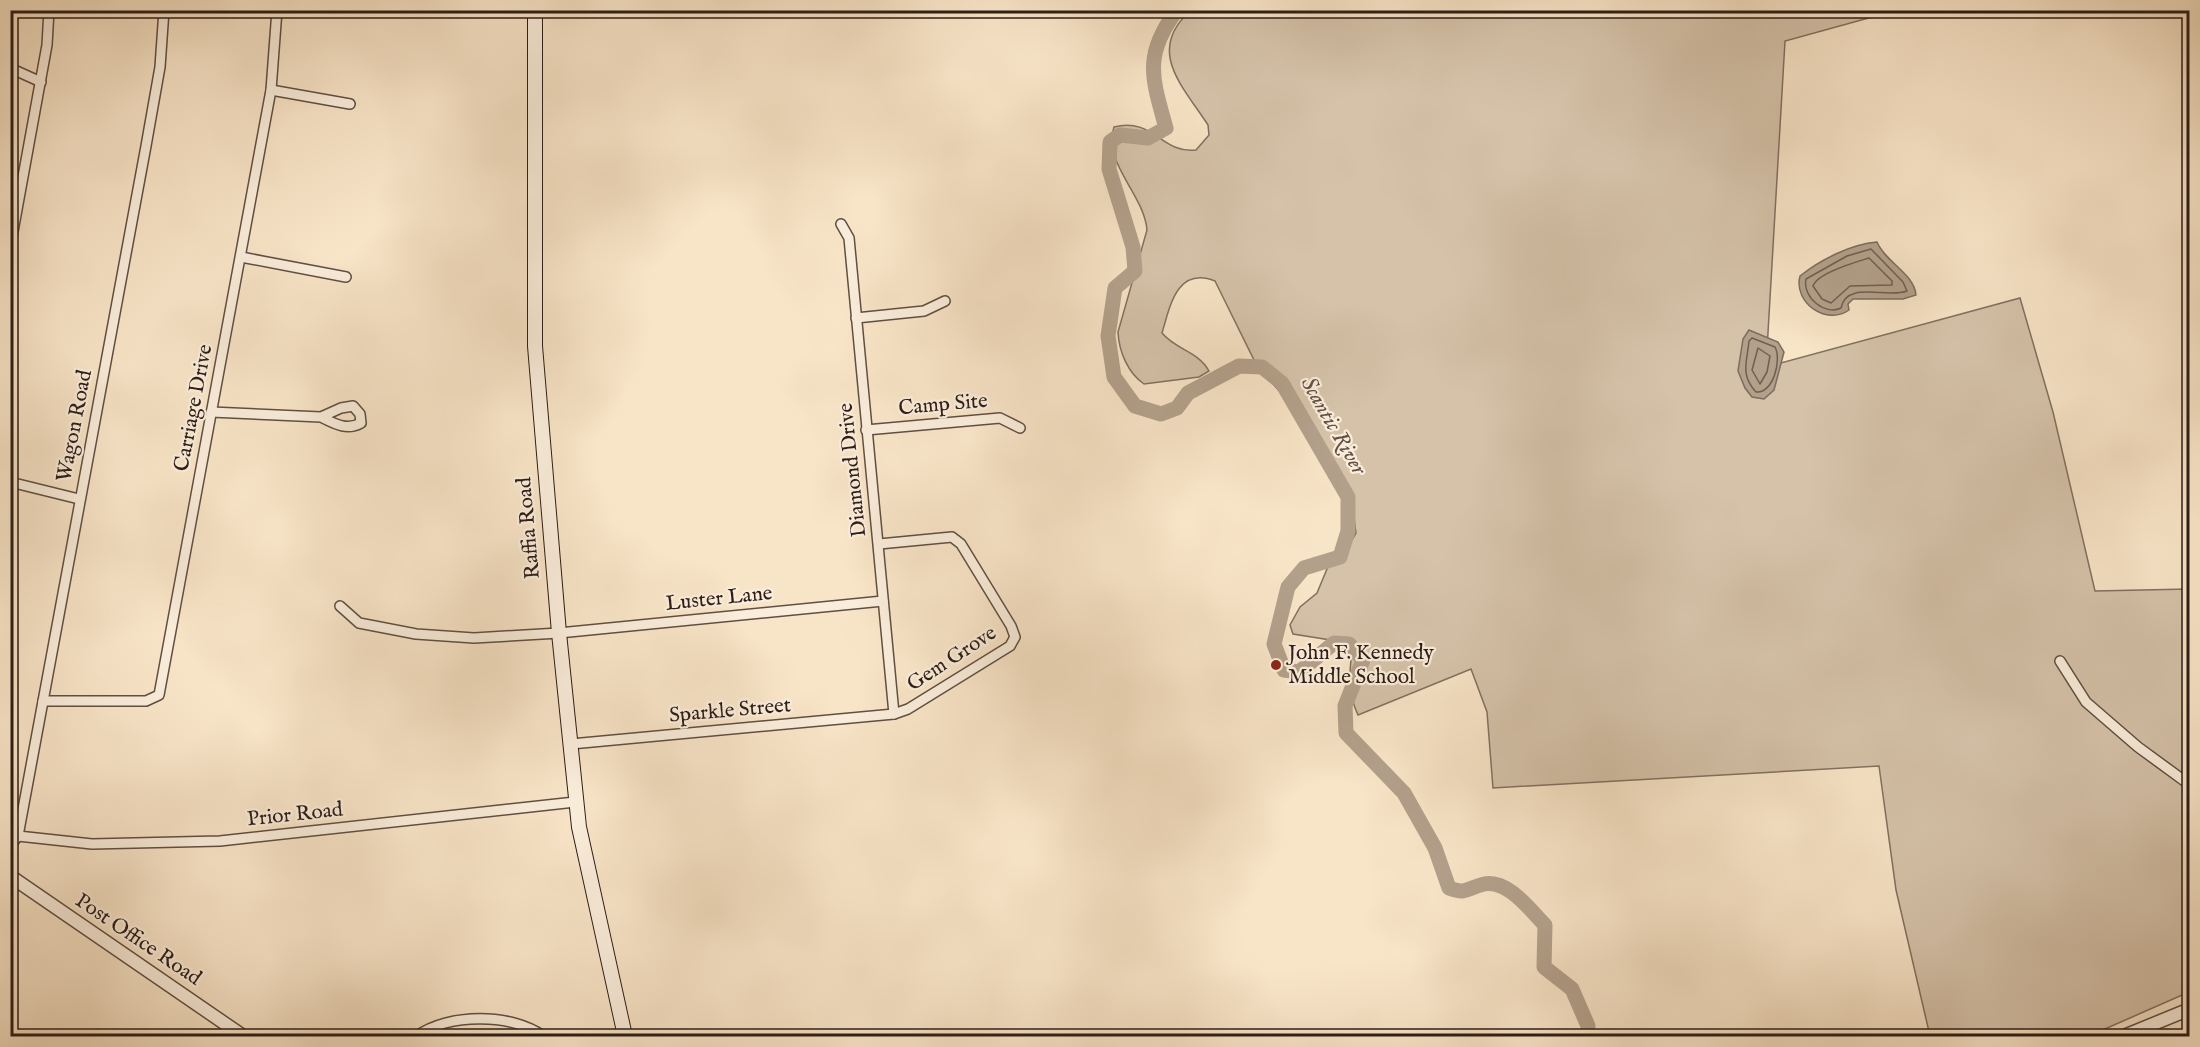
<svg xmlns="http://www.w3.org/2000/svg" width="2200" height="1047" font-family="'IM FELL English',serif">
  <style>
    .green { fill: #d5c2a9; stroke: #817060; stroke-width: 1.5 }
    .water { fill: #b3a08b; stroke: #7d6c5d; stroke-width: 1.5 }
    .lines { fill: none; stroke-linecap: round; stroke-linejoin: round }
    .shore { stroke: #705e51; stroke-width: 1.5 }
    .river { stroke: #b3a08b; stroke-width: 15 }
    .minor-casing { stroke: #604f43; stroke-width: 12 }
    .tertiary-casing { stroke: #604f43; stroke-width: 15 }
    .secondary-casing { stroke: #2d1d17; stroke-width: 16 }
    .minor { stroke: #faeddb; stroke-width: 9 }
    .tertiary { stroke: #faeddb; stroke-width: 12 }
    .secondary { stroke: #faeddb; stroke-width: 14 }
    .poi-dot { fill: #8f2418; stroke: #faeddb; stroke-width: 2 }
    .labels { text-anchor: middle; dominant-baseline: central; stroke-width: 4.5; stroke-linejoin: round; paint-order: stroke }
    .street-label { font-size: 21px; fill: #2d1d17; stroke: #faeddb }
    .poi-label { font-size: 21px; fill: #2d1d17; stroke: #faeddb; text-anchor: start }
    .water-label { font-size: 22px; font-style: italic; fill: #635145; stroke: #faeddb }
  </style>
  <rect width="100%" height="100%" fill="#f8e4c7"/>
  <filter id="stains"><feTurbulence type="fractalNoise" baseFrequency=".00333" numOctaves="4"/><feColorMatrix values="0 0 0 0 .2 0 0 0 0 .09 0 0 0 0 .02 0 0 0 .5 -.17"/></filter>
  <radialGradient id="worn" r=".72"><stop offset=".6" stop-color="#630" stop-opacity="0"/><stop offset="1" stop-color="#630" stop-opacity=".3"/></radialGradient>
  <path class="green" d="M1190,11H1894L1785,41L1766,367L2020,298L2053,412L2095,591L2189,589V992L2089,1036H1930L1896,890L1879,766L1493,788L1487,712L1471,669L1358,715C1348,694 1349,674 1352,651L1343,642L1293,634L1290,625L1300,607L1317,593L1334,552L1349,545L1356,533L1354,518L1336,466L1315,431L1257,366L1215,281C1177,266 1170,306 1162,333C1176,350 1198,351 1209,371L1199,377L1144,384C1128,373 1119,352 1118,332L1147,230C1144,194 1102,163 1114,127C1154,117 1161,154 1196,150L1209,135L1208,125C1182,85 1146,51 1190,11Z"/>
  <g class="water">
    <path d="M1877,242C1885,262 1914,273 1916,295L1903,299H1853L1848,304L1849,310C1827,326 1793,303 1800,276C1820,260 1851,244 1877,242Z"/>
    <polygon points="1749,330 1778,342 1784,352 1774,390 1764,399 1752,397 1745,388 1738,371 1743,339"/>
  </g>
  <g class="lines">
    <g class="shore">
      <path d="M1871,249L1903,282L1907,291C1888,299 1846,280 1841,308C1825,316 1802,297 1806,279L1847,256Z"/>
      <path d="M1869,258L1892,281V285L1850,286L1831,303L1822,299L1813,286C1817,273 1856,262 1869,258Z"/>
      <path d="M1752,338L1775,347C1782,360 1773,394 1756,392C1740,375 1747,362 1749,341Z"/>
      <polygon points="1758,348 1770,356 1767,372 1760,384 1752,370"/>
    </g>
    <path class="river" d="M1177,10C1143,55 1152,78 1166,128L1148,138L1120,135L1110,142L1109,169L1133,247L1135,271L1115,288L1108,336L1114,377L1135,406L1161,414L1177,408L1188,393L1239,366L1262,367L1282,383L1348,497V531L1340,557L1304,568L1288,587L1274,644L1284,670L1299,672L1334,643L1349,644L1363,660L1345,706L1346,733L1404,793L1435,848L1449,888C1467,895 1467,888 1484,884C1508,879 1530,910 1545,925L1544,967L1572,989L1588,1026L1587,1036"/>
    <g class="minor-casing">
      <g id="minor">
        <polyline points="10,68 41,82"/>
        <polyline points="271,90 350,104"/>
        <polyline points="841,224 849,238 894,714"/>
        <polyline points="10,248 47,45 49,10"/>
        <polyline points="241,257 346,277"/>
        <polyline points="856,318 924,311 945,301"/>
        <path d="M211,412L321,417C335,424 347,431 361,423L360,414L353,406L341,408L321,417"/>
        <polyline points="866,430 1000,418 1020,428"/>
        <polyline points="10,482 79,499"/>
        <polyline points="340,606 359,623 416,634 474,638 559,633 883,601"/>
        <polyline points="2060,661 2086,702 2138,747 2190,785"/>
        <polyline points="43,701 146,701 159,695 271,90 277,10"/>
        <polyline points="571,744 894,714 908,709 1010,646 1015,637 1011,626 961,544 952,537 879,544"/>
        <polyline points="18,836 92,844 220,841 575,802"/>
        <polyline points="10,846 18,836 146,146 160,67 164,10"/>
        <path d="M417,1036C449,1013 511,1013 543,1036"/>
      </g>
    </g>
    <g class="tertiary-casing">
      <g id="tertiary">
        <polyline points="10,876 243,1036"/>
        <polyline points="2124,1036 2190,1009"/>
      </g>
    </g>
    <g class="secondary-casing">
      <polyline id="secondary" points="535,10 535,346 559,633 579,827 625,1036"/>
    </g>
    <use href="#minor" class="minor"/>
    <use href="#tertiary" class="tertiary"/>
    <use href="#secondary" class="secondary"/>
  </g>
  <circle class="poi-dot" cx="1276" cy="665" r="6"/>
  <g class="labels">
    <g class="street-label">
      <text transform="translate(943 405) rotate(-5)">Camp Site</text>
      <text transform="translate(194 408) rotate(-79)">Carriage Drive</text>
      <text transform="translate(75 426) rotate(-79)">Wagon Road</text>
      <text transform="translate(853 470) rotate(-96)">Diamond Drive</text>
      <text transform="translate(529 528) rotate(-95)">Raffia Road</text>
      <text transform="translate(719 599) rotate(-6)">Luster Lane</text>
      <text transform="translate(952 659) rotate(-33)">Gem Grove</text>
      <text transform="translate(730 711) rotate(-5)">Sparkle Street</text>
      <text transform="translate(295 815) rotate(-6)">Prior Road</text>
      <text transform="translate(138 940) rotate(34)">Post Office Road</text>
    </g>
    <g class="poi-label">
      <text x="1288" y="653">John F. Kennedy<tspan x="1288" dy="24">Middle School</tspan></text>
    </g>
    <g class="water-label">
      <text transform="translate(1333 426) rotate(60)">Scantic River</text>
    </g>
  </g>
  <rect width="2200" height="1047" fill="none" stroke="#f8e4c7" stroke-width="36"/>
  <rect x="12" y="12" width="2176" height="1023" fill="none" stroke="#2d1d17" stroke-width="3"/>
  <rect x="18" y="18" width="2164" height="1011" fill="none" stroke="#2d1d17" stroke-width="1.5"/>
  <rect width="100%" height="100%" filter="url(#stains)"/>
  <rect width="100%" height="100%" fill="url(#worn)"/>
</svg>
